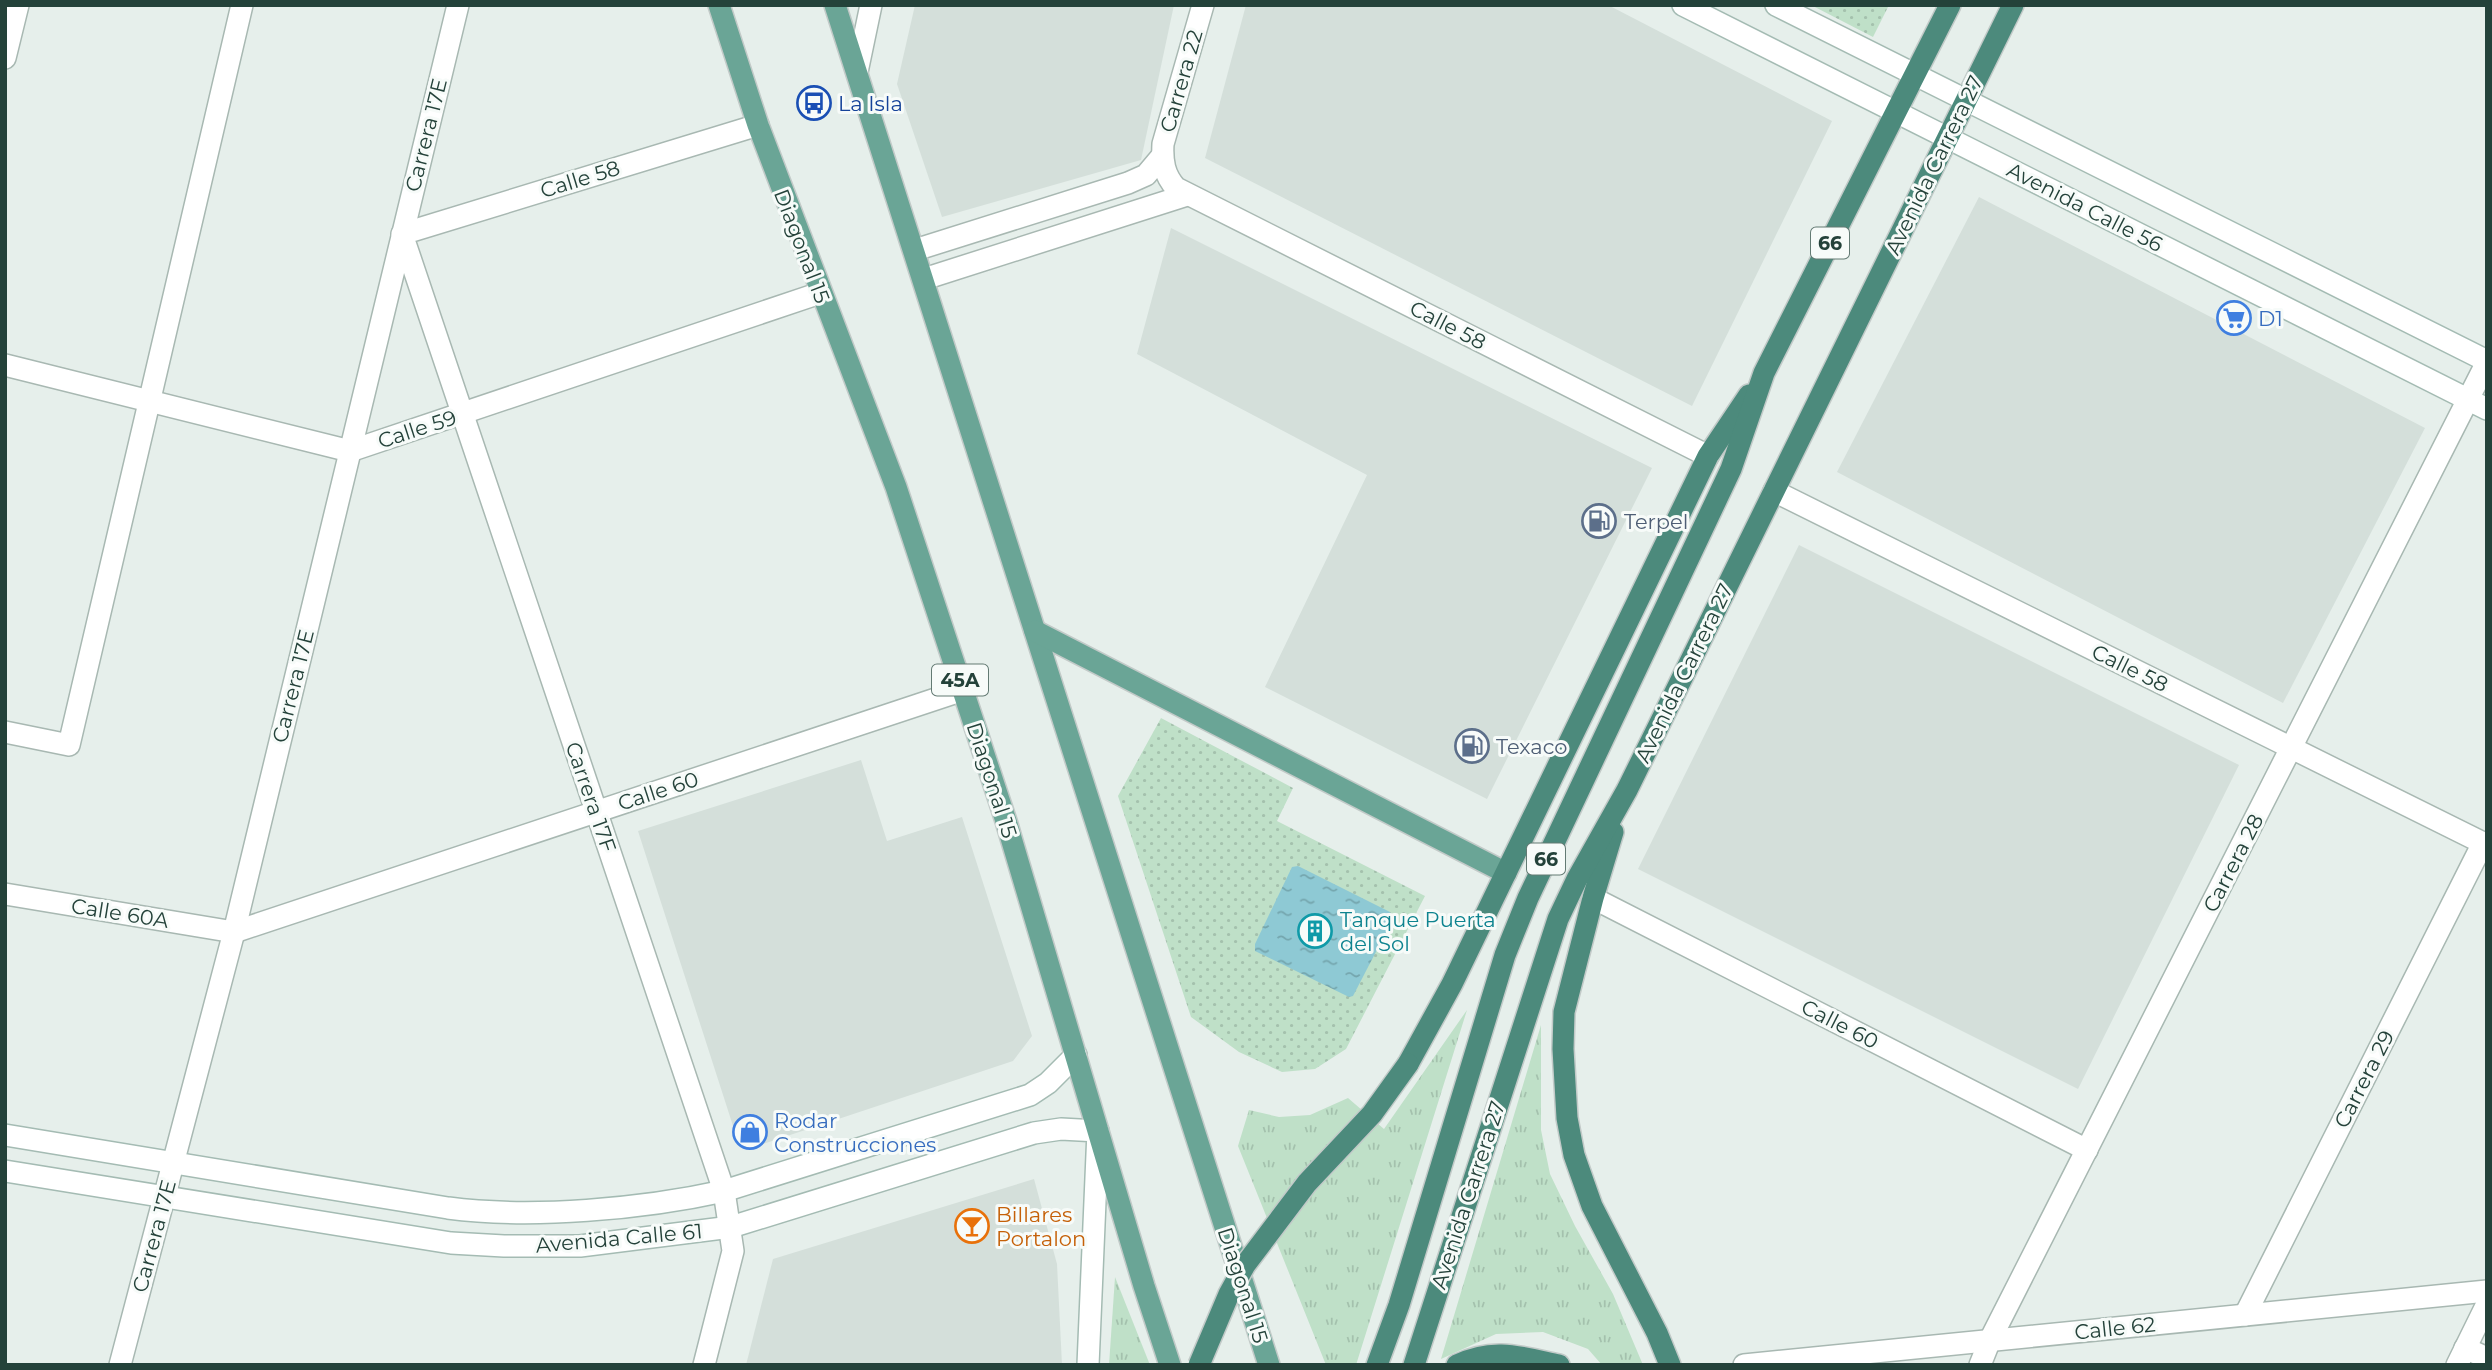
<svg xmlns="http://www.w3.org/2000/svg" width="2492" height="1370" font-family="Montserrat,sans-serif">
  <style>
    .built { fill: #d4dfda }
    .grass { fill: url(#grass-tufts) }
    .park { fill: url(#park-dots) }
    .water { fill: url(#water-ripples) }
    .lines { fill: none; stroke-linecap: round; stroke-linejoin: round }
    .minor-casing { stroke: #a8b8b2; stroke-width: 24 }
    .tertiary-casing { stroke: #a8b8b2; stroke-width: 24 }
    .secondary-casing { stroke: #a4bbb3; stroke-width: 24 }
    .primary-casing { stroke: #c2cac8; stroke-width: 24 }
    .trunk-casing { stroke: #c2cac8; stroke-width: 24 }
    .minor { stroke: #fff; stroke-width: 21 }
    .tertiary { stroke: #fff; stroke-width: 21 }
    .secondary { stroke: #fff; stroke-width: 21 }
    .primary { stroke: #6aa596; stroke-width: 21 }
    .trunk { stroke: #4c8a7c; stroke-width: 21 }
    .trunk-bridge-casing { stroke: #c2cac8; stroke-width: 24; stroke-linecap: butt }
    .trunk-bridge { stroke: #4c8a7c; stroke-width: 21 }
    .labels { text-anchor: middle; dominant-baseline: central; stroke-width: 6; stroke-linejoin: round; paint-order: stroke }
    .shield { fill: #f7fbf9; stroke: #637a73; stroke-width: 2 }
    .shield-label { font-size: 19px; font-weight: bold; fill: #24423a }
    .street-label { font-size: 21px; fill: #24423a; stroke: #f7fbf9 }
    .transit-label { font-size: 21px; fill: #164399; stroke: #f7fbf9; text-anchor: start }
    .shop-label { font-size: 21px; fill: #366cbe; stroke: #f7fbf9; text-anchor: start }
    .service-label { font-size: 21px; fill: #4e5e75; stroke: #f7fbf9; text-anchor: start }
    .culture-label { font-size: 21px; fill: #0d838f; stroke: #f7fbf9; text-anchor: start }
    .food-label { font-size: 21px; fill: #c56008; stroke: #f7fbf9; text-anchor: start }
  </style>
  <defs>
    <pattern id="grass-tufts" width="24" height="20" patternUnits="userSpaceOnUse" patternTransform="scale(1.75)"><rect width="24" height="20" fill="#bfe0c8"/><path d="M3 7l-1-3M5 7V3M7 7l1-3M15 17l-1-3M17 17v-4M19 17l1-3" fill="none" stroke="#a4c1ad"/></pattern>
    <pattern id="park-dots" width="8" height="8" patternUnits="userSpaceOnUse" patternTransform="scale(1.75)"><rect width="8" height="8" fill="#bfe0c8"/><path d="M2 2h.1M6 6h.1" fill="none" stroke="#a4c1ad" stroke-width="1.8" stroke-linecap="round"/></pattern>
    <pattern id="water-ripples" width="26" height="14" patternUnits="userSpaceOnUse" patternTransform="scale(1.75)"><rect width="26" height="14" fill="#8ec9d4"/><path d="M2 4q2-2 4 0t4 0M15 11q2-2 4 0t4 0" fill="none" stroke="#74a5ad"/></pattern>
  </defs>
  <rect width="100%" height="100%" fill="#e6efeb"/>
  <g class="built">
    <polygon points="915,5 1174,5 1141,160 942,217 897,84"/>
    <polygon points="1246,5 1608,5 1832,121 1692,406 1205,158"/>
    <polygon points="1979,197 2425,428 2283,703 1837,472"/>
    <polygon points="1171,228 1652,468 1487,799 1265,687 1367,475 1137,354"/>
    <polygon points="1799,545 2239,765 2078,1089 1638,869"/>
    <polygon points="861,760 887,841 962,817 1032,1036 1013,1061 763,1144 734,1129 638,831"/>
    <polygon points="1034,1179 1057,1264 1062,1365 746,1365 773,1259"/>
  </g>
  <g class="grass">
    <polygon points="1467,1010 1356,1365 1326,1365 1238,1146 1249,1110 1279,1117 1310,1115 1348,1098 1384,1129"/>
    <polygon points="1541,1025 1541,1130 1550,1174 1575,1226 1613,1294 1643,1365 1602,1365 1588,1349 1543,1332 1496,1334 1441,1359"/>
    <polygon points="1115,1277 1150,1365 1109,1365"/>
  </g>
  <g class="park">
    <polygon points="1811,5 1889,5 1873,37"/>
    <polygon points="1161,718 1293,788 1277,821 1425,896 1346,1049 1315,1069 1282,1072 1239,1052 1191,1017 1118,796"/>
  </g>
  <polygon class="water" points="1298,866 1390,912 1393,919 1353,996 1349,997 1255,951 1255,944 1292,867"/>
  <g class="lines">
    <g class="minor-casing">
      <g id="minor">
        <polyline points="915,250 1128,183 1146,175 1162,156"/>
        <polyline points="924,279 1187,195"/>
        <polyline points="5,365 350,451 820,293"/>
        <polyline points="1774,491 2487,845"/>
        <polyline points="5,732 69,745 242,5"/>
        <polyline points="5,894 234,932 963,690"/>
        <polyline points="1593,898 2087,1150"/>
        <polyline points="2245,1315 2483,843"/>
        <polyline points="2465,1348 2487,1358"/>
        <polyline points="120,1365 234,932 458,5"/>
        <polyline points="704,1365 733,1251 724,1191 402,234 758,125"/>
        <polyline points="1744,1365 2487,1291"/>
        <polyline points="1980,1365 1990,1340 2487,362"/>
        <polyline points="2457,1365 2487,1304"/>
      </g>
    </g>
    <g class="tertiary-casing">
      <g id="tertiary">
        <path d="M1203,5L1163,144C1162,161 1164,175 1176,188L1708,456"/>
        <polyline points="5,58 18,5"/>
        <polyline points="857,72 871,5"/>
      </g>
    </g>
    <g class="secondary-casing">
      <g id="secondary">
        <polyline points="1683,5 2487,409"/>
        <polyline points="1776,5 2487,361"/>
        <path d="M5,1135L448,1208C531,1219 643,1209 724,1191L1030,1095L1048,1083L1076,1055"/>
        <polyline points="5,1171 451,1243 504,1246 580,1246 731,1227 1034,1133 1061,1129 1098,1131 1088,1365"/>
      </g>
    </g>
    <g class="primary-casing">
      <g id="primary">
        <polyline points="719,5 758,125 896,487 1006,821 1144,1286 1170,1365"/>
        <polyline points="835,5 1269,1365"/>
        <polyline points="1035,631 1506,873"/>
      </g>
    </g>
    <g class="trunk-casing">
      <g id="trunk">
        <polyline points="1613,832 1593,898 1564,1012 1563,1049 1567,1118 1574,1155 1592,1206 1657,1333 1670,1365"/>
        <polyline points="1408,1064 1452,984 1708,456 1749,395"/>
        <polyline points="1377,1365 1399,1305 1505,955 1528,898 1731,469 1764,373 1950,5"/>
        <polyline points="1414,1365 1558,919 1577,879 1627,790 2013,5"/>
        <path d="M1457,1365C1494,1347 1521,1357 1559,1365"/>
      </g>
    </g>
    <use href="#minor" class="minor"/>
    <use href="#tertiary" class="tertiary"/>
    <use href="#secondary" class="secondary"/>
    <use href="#primary" class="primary"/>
    <use href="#trunk" class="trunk"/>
    <g class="trunk-bridge-casing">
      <polyline id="trunk-bridge" points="1199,1365 1229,1294 1245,1265 1307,1183 1372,1114 1408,1064"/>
    </g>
    <use href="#trunk-bridge" class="trunk-bridge"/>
  </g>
  <defs>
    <g id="bus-ring" transform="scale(1.75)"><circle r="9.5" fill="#f7fbf9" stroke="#1a4fb4" stroke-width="1.5"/><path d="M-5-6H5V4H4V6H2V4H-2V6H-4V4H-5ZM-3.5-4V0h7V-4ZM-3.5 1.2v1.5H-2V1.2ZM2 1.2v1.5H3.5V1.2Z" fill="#1a4fb4"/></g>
    <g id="supermarket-ring" transform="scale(1.75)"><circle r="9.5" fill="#f7fbf9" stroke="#3f7fe0" stroke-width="1.5"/><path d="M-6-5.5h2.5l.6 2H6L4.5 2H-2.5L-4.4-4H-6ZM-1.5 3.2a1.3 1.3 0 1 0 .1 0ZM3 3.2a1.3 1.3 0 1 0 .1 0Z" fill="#3f7fe0"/></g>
    <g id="fuel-ring" transform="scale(1.75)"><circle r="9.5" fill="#f7fbf9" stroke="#5c6f8a" stroke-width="1.5"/><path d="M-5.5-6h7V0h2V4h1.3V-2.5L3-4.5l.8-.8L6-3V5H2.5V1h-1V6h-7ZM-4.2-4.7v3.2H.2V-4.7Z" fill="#5c6f8a"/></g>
    <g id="building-ring" transform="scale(1.75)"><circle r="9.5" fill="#f7fbf9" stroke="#0f9aa8" stroke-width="1.5"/><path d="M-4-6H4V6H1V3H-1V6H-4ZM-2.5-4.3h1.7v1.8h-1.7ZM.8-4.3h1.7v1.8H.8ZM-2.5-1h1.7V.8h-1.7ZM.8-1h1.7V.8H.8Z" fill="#0f9aa8"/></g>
    <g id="shop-ring" transform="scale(1.75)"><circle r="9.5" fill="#f7fbf9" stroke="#3f7fe0" stroke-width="1.5"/><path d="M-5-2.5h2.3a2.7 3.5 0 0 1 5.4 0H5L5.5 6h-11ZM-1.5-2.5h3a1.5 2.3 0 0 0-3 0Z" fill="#3f7fe0"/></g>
    <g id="bar-ring" transform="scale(1.75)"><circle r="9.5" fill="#f7fbf9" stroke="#e8710a" stroke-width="1.5"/><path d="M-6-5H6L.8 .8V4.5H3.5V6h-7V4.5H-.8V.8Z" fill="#e8710a"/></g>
  </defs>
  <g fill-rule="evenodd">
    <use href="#bus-ring" x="814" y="103"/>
    <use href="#supermarket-ring" x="2234" y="318"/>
    <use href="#fuel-ring" x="1599" y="521"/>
    <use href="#fuel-ring" x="1472" y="746"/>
    <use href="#building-ring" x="1315" y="931"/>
    <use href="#shop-ring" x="750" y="1132"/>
    <use href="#bar-ring" x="972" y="1226"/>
  </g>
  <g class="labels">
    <g class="shield">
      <rect x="1811" y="227.5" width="38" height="31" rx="5"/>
      <rect x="932" y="664.5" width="56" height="31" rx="5"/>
      <rect x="1527" y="843.5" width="38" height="31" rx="5"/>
    </g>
    <g class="shield-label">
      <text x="1830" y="243">66</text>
      <text x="960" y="680">45A</text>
      <text x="1546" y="859">66</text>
    </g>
    <g class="street-label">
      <text transform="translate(1181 81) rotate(-74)">Carrera 22</text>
      <text transform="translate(426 135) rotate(-76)">Carrera 17E</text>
      <text transform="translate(1934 165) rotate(-64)">Avenida Carrera 27</text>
      <text transform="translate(580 179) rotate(-17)">Calle 58</text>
      <text transform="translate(2085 207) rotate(27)">Avenida Calle 56</text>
      <text transform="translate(802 246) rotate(69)">Diagonal 15</text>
      <text transform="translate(1448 325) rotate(27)">Calle 58</text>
      <text transform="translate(417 429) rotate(-18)">Calle 59</text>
      <text transform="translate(2130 668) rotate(26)">Calle 58</text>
      <text transform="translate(1684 673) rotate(-64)">Avenida Carrera 27</text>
      <text transform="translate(293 686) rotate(-76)">Carrera 17E</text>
      <text transform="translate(992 780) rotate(72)">Diagonal 15</text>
      <text transform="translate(658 791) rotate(-18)">Calle 60</text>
      <text transform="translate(591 797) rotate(71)">Carrera 17F</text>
      <text transform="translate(2233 863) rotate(-63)">Carrera 28</text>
      <text transform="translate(120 913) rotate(9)">Calle 60A</text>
      <text transform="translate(1840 1024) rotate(27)">Calle 60</text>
      <text transform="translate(2364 1079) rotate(-63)">Carrera 29</text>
      <text transform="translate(1468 1195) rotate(-72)">Avenida Carrera 27</text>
      <text transform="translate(154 1236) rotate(-75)">Carrera 17E</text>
      <text transform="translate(619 1238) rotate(-5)">Avenida Calle 61</text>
      <text transform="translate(1243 1285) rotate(72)">Diagonal 15</text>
      <text transform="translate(2115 1328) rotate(-6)">Calle 62</text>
    </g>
    <g class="transit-label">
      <text x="838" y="103">La Isla</text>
    </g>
    <g class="shop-label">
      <text x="2258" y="318">D1</text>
      <text x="774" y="1120">Rodar<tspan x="774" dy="24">Construcciones</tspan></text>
    </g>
    <g class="service-label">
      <text x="1624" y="521">Terpel</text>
      <text x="1496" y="746">Texaco</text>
    </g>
    <g class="culture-label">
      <text x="1340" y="919">Tanque Puerta<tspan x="1340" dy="24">del Sol</tspan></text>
    </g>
    <g class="food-label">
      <text x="996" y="1214">Billares<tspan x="996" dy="24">Portalon</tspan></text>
    </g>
  </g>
  <rect width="2492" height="1370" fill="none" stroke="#24423a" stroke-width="14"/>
</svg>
